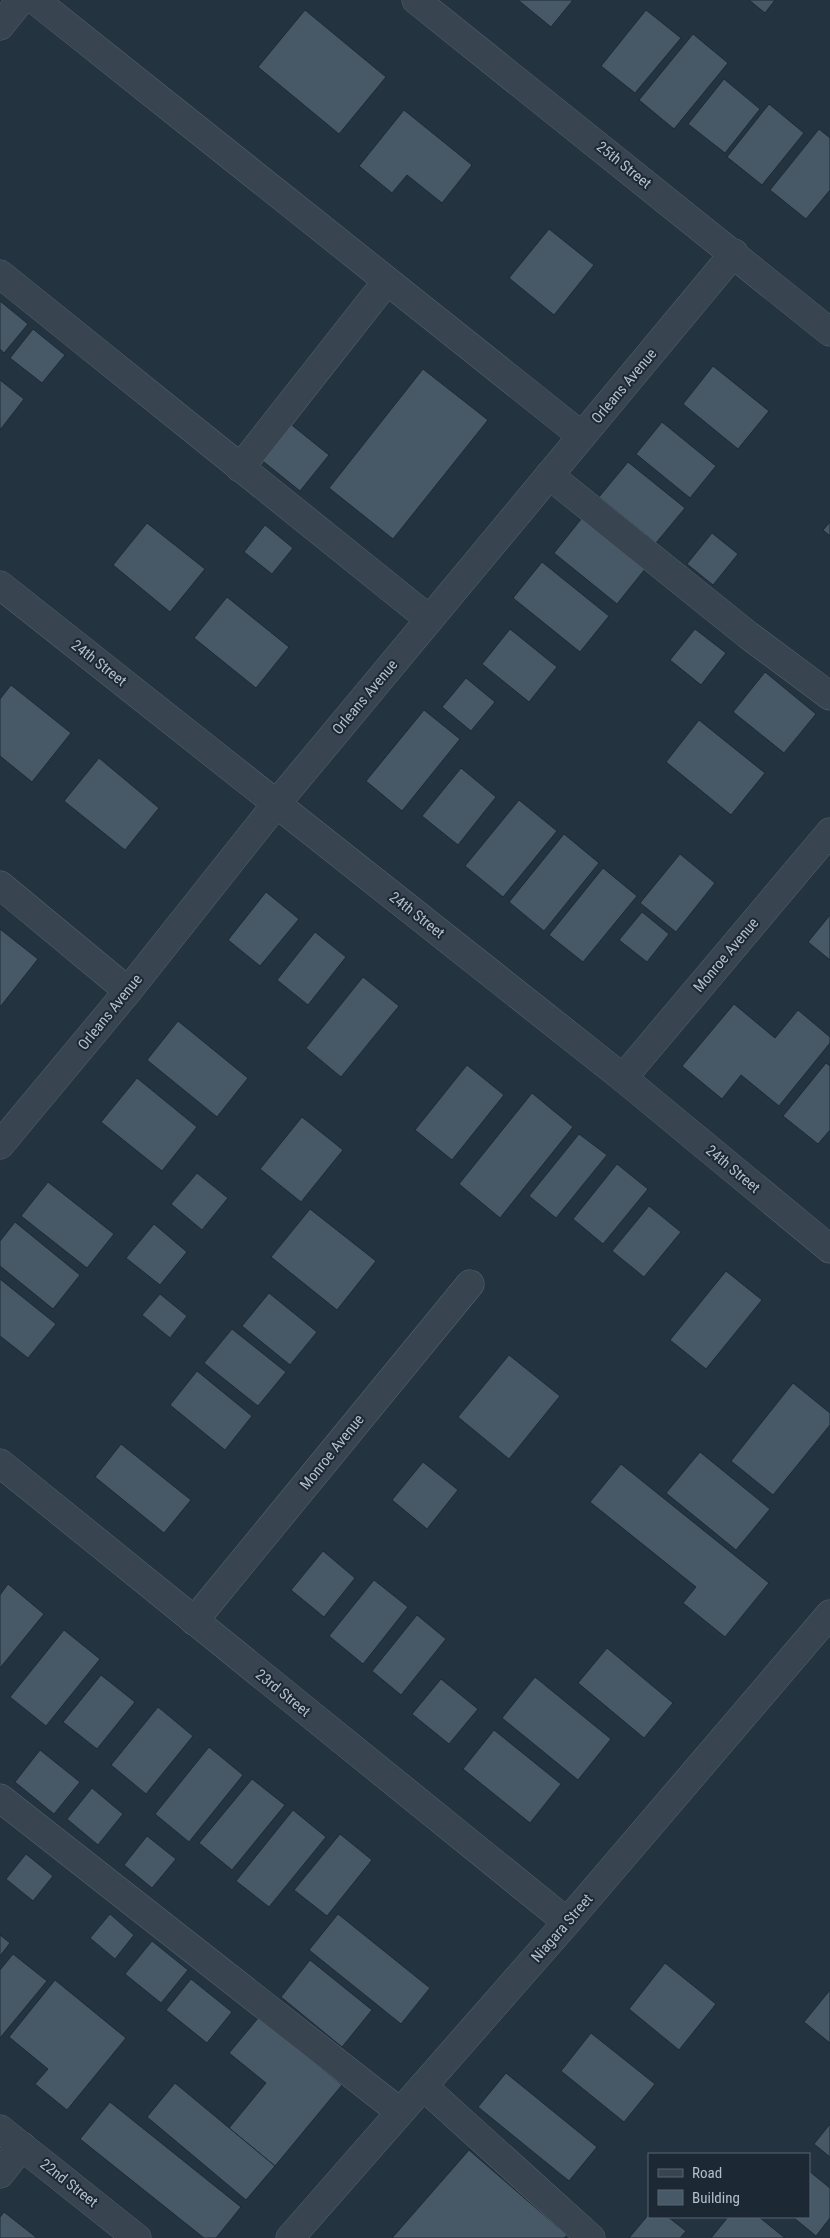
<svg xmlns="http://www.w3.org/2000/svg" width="830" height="2238" font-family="'Roboto Condensed',sans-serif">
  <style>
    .building { fill: #475867; stroke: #1e2b37 }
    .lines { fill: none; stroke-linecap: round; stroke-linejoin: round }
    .minor-casing { stroke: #55626e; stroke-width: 29 }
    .minor { stroke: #384450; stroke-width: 28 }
    .labels { text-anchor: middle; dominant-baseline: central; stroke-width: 4; stroke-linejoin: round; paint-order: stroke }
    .street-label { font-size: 15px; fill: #b4bfcb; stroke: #1c2935 }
  </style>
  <rect width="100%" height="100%" fill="#233340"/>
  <g class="building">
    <polygon points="518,0 573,0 551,27"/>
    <polygon points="749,0 775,0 765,13"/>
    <polygon points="305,10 386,77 339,134 258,67"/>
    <polygon points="646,10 681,38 635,93 601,66"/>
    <polygon points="693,34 728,63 674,129 639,100"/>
    <polygon points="724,79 760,109 725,153 688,124"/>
    <polygon points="769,104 804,133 762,185 727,157"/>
    <polygon points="404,110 472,165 442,203 407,175 392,193 359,166"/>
    <polygon points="819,129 830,138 830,190 806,219 770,190"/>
    <polygon points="549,229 594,265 554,315 509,278"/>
    <polygon points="0,301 28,324 4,353 0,349"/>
    <polygon points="33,329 65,355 42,383 10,358"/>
    <polygon points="713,366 769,411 738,449 683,404"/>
    <polygon points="423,369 488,420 393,539 329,488"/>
    <polygon points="0,380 24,399 0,430"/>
    <polygon points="288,422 329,455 300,491 259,458"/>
    <polygon points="662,422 716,466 690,498 636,454"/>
    <polygon points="628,462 685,508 656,543 599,497"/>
    <polygon points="582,518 645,569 617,604 554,553"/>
    <polygon points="830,522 830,536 823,530"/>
    <polygon points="147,523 205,569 170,612 113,565"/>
    <polygon points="265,525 293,548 272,574 244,552"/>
    <polygon points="712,533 738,554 713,585 687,564"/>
    <polygon points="542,562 609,616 580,652 513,598"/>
    <polygon points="227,597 289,647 256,688 194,638"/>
    <polygon points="510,629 557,667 529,702 482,664"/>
    <polygon points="695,629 726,653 701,685 670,660"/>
    <polygon points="765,672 816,714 784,753 733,712"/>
    <polygon points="466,678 495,702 471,731 442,707"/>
    <polygon points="11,685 71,733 32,782 0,756 0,699"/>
    <polygon points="424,710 460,739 402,811 366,781"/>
    <polygon points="699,720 765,773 731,815 666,762"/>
    <polygon points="99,758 159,808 125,850 64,801"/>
    <polygon points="461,768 496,797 458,845 422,816"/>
    <polygon points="519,800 557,831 503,897 465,866"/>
    <polygon points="564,834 599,863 544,931 509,902"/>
    <polygon points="680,854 715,883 676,932 640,903"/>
    <polygon points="603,868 637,896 583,962 549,935"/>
    <polygon points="266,892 299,919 260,966 228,940"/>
    <polygon points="642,912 669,934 647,962 619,940"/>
    <polygon points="830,915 830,960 808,942"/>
    <polygon points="0,929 38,959 0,1007"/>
    <polygon points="315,932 346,957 308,1005 277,980"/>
    <polygon points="363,977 399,1006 341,1077 306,1048"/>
    <polygon points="734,1004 775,1038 798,1010 830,1037 830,1043 779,1106 741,1075 722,1099 682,1066"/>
    <polygon points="178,1021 248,1078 217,1117 147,1060"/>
    <polygon points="826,1063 830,1066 830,1130 818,1144 783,1116"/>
    <polygon points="467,1065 504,1095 452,1160 415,1130"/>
    <polygon points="137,1078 197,1127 162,1171 101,1122"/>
    <polygon points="532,1093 573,1127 500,1218 459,1184"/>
    <polygon points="302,1117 343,1150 301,1202 260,1169"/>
    <polygon points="579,1134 607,1155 556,1218 529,1196"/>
    <polygon points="617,1164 648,1189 603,1244 573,1219"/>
    <polygon points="197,1173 228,1198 202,1230 171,1204"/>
    <polygon points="48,1182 114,1234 87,1268 21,1216"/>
    <polygon points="649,1206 681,1232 644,1277 612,1251"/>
    <polygon points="310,1209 376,1261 337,1310 271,1257"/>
    <polygon points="15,1222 80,1275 53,1309 0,1266 0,1241"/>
    <polygon points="154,1224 187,1252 160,1285 126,1258"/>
    <polygon points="726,1271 762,1300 706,1369 670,1340"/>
    <polygon points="0,1279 56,1324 28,1358 0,1336"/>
    <polygon points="269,1293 317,1332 290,1365 242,1326"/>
    <polygon points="160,1294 187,1316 170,1338 142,1315"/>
    <polygon points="232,1329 286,1372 258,1406 204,1363"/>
    <polygon points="509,1355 560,1396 509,1459 458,1417"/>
    <polygon points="197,1371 252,1416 225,1450 170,1405"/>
    <polygon points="793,1383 830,1413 830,1425 773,1495 731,1461"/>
    <polygon points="121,1444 191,1500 164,1533 95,1477"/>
    <polygon points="700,1452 770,1509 736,1550 666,1493"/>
    <polygon points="423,1462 458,1490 427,1529 392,1500"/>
    <polygon points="621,1464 769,1583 725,1637 683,1603 696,1587 590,1502"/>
    <polygon points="323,1551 355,1578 324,1617 291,1590"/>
    <polygon points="374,1580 408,1607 363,1664 329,1636"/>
    <polygon points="8,1584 44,1614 0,1668 0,1595"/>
    <polygon points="417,1615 446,1639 401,1695 372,1671"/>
    <polygon points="64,1630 100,1659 46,1726 10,1697"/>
    <polygon points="607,1648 673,1703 644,1738 578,1683"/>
    <polygon points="101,1675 135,1702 97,1749 63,1722"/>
    <polygon points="535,1677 611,1739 578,1780 502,1718"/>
    <polygon points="441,1679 478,1709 449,1744 412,1714"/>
    <polygon points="158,1707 193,1736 146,1794 111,1765"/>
    <polygon points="494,1730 561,1784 530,1823 463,1769"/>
    <polygon points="209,1747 243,1775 189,1842 155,1814"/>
    <polygon points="40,1750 80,1782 54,1814 15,1782"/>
    <polygon points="252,1779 285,1805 232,1870 199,1843"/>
    <polygon points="92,1788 123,1814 98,1845 67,1819"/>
    <polygon points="293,1810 326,1837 269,1907 236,1881"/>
    <polygon points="340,1834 372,1860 327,1916 294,1890"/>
    <polygon points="147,1836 176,1859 152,1888 124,1865"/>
    <polygon points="26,1854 53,1876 33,1901 6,1879"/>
    <polygon points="110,1914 134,1935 115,1959 90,1938"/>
    <polygon points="338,1914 430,1988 401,2024 309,1950"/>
    <polygon points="0,1935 10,1943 0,1956"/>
    <polygon points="152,1941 188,1970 161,2003 125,1974"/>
    <polygon points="13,1954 47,1981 0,2038 0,1970"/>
    <polygon points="310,1960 372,2010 342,2047 281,1997"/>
    <polygon points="665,1963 716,2004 679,2050 629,2009"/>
    <polygon points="191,1979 232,2012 207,2043 166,2010"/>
    <polygon points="55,1980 126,2038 67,2110 35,2084 48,2069 9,2037"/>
    <polygon points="830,1990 830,2043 804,2022"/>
    <polygon points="259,2017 342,2085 275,2166 229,2128 266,2083 229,2053"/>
    <polygon points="591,2033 655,2084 624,2122 561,2071"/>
    <polygon points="506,2073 597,2147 569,2181 478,2107"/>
    <polygon points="175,2083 275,2166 246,2200 147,2117"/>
    <polygon points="110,2102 241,2207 216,2238 204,2238 80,2139"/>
    <polygon points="830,2124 830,2157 814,2144"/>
    <polygon points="469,2150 567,2235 564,2238 392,2238"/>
    <polygon points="809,2171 830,2188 830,2218 816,2236 793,2217 809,2217"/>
    <polygon points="4,2212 37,2238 0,2238 0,2217"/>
    <polygon points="649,2214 649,2217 668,2217 686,2231 680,2238 629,2238"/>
    <polygon points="728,2217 759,2217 785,2238 711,2238"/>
  </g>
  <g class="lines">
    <g class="minor-casing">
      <g id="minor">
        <polyline points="35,0 582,436"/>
        <polyline points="416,0 830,332"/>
        <polyline points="0,26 21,0"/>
        <polyline points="0,274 429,619"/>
        <polyline points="240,468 387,281"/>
        <polyline points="549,475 748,635 830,696"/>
        <polyline points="0,585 623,1078 830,1249"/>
        <polyline points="0,885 128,991"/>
        <polyline points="623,1078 830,832"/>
        <polyline points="0,1145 128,991 277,803 734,253"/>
        <polyline points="0,1463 567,1922"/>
        <polyline points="194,1621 470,1284"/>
        <polyline points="0,1798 400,2112"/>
        <polyline points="423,2086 591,2238"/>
        <polyline points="0,2129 137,2238"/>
        <polyline points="0,2174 22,2146"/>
        <polyline points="290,2238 567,1922 830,1614"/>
      </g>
    </g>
    <use href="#minor" class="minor"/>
  </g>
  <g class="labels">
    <g class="street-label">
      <text transform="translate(624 165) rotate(39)">25th Street</text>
      <text transform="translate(624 386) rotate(-50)">Orleans Avenue</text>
      <text transform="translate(99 663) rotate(38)">24th Street</text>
      <text transform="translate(365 697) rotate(-50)">Orleans Avenue</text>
      <text transform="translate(417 915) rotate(38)">24th Street</text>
      <text transform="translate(726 955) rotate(-50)">Monroe Avenue</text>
      <text transform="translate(110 1012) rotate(-51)">Orleans Avenue</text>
      <text transform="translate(733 1169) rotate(40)">24th Street</text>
      <text transform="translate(332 1452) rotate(-51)">Monroe Avenue</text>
      <text transform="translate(283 1693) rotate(39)">23rd Street</text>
      <text transform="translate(562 1928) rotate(-49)">Niagara Street</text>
      <text transform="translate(69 2183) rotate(38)">22nd Street</text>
    </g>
  </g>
  <rect x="648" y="2153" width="162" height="65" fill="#1c2935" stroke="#596571"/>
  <rect x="658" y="2169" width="25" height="8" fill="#384450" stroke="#596571"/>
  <text x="692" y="2178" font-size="15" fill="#b4bfcb">Road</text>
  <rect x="658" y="2190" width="25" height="15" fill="#475867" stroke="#596571"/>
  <text x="692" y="2203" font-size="15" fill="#b4bfcb">Building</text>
</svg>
